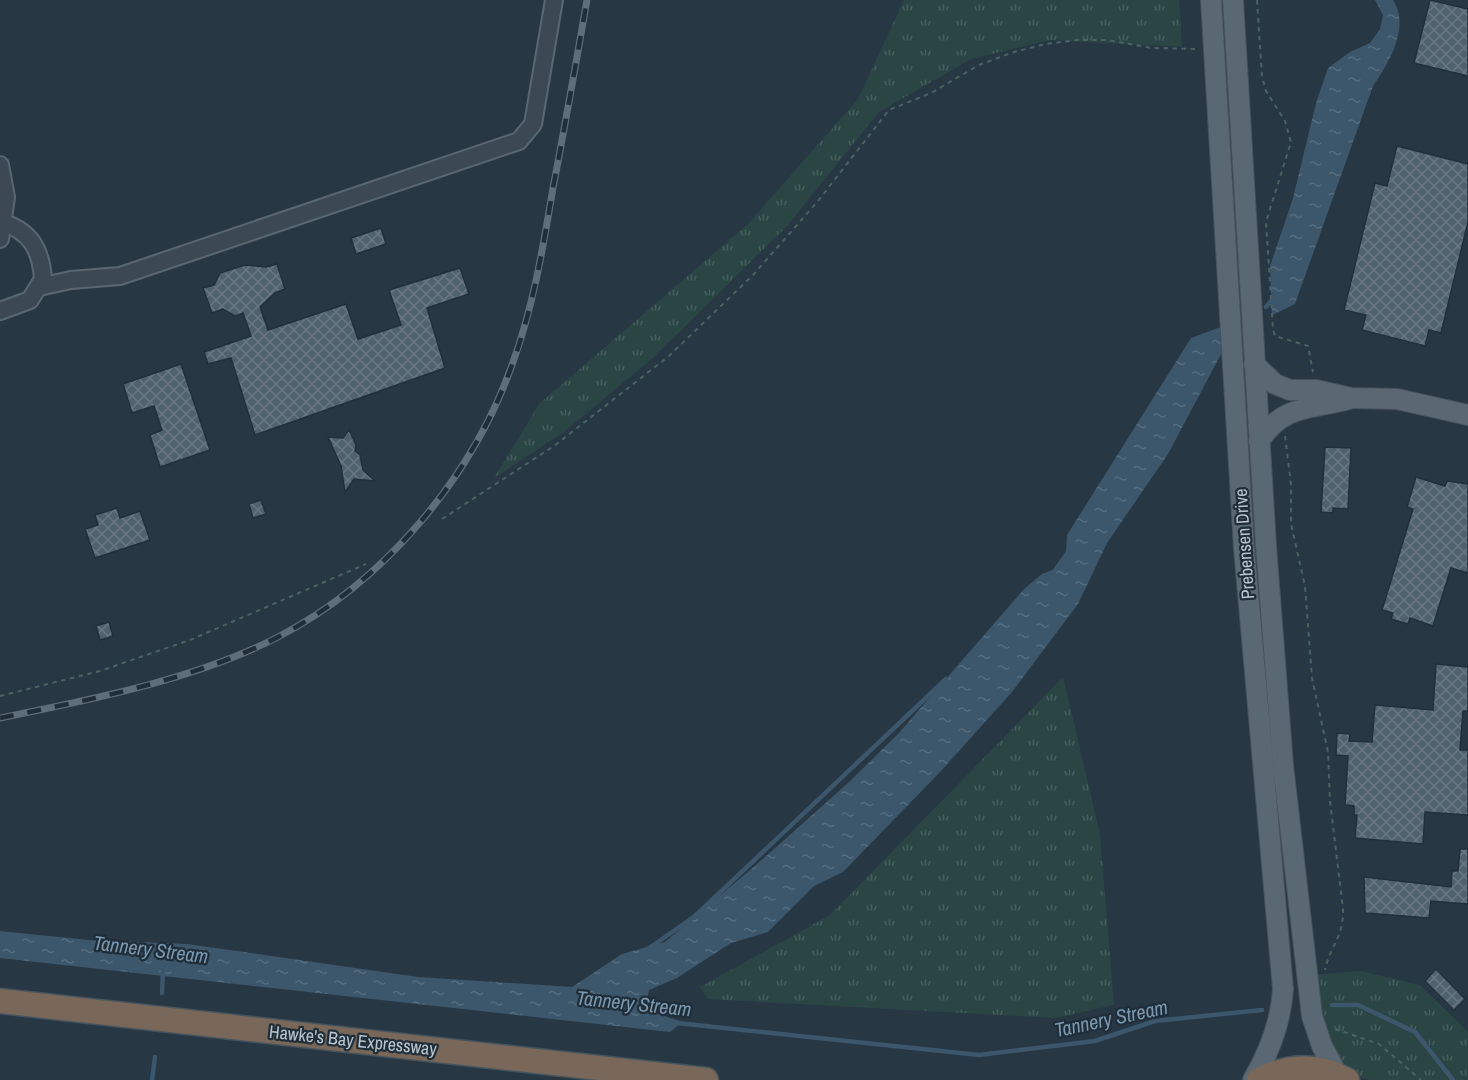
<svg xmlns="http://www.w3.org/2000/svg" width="1468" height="1080" font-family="'Archivo Narrow',sans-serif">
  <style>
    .grass { fill: url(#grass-tufts) }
    .water { fill: url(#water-ripples) }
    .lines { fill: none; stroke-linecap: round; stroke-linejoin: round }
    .stream { stroke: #3c566b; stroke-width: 4.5 }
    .building { fill: url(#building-cross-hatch); stroke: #22303b; stroke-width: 1.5 }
    .minor-casing { stroke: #5a6771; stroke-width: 20 }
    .major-casing { stroke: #46525d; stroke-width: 22 }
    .highway-casing { stroke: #46545e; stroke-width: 27 }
    .path { stroke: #4a6262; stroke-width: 2; stroke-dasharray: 4.5 4.5; stroke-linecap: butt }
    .minor { stroke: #3c4954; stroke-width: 16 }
    .major { stroke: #5a6873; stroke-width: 20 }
    .highway { stroke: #796859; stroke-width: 24 }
    .rail-casing { stroke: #5e6e7a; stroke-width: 7 }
    .rail { stroke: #202e39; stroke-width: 4.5; stroke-dasharray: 14; stroke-linecap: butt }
    .labels { text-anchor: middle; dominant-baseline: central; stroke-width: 4.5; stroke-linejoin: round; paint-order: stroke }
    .street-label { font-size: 18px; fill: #b9c4cd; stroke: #202e39 }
    .water-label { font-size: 20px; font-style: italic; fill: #7a98b0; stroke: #202e39 }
  </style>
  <defs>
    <pattern id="grass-tufts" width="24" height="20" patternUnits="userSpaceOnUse" patternTransform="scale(1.5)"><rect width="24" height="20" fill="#2a4544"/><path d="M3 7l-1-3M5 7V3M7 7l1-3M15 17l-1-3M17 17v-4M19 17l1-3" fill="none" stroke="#475e5e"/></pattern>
    <pattern id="water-ripples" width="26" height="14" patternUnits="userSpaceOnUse" patternTransform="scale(1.5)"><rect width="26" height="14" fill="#3c566b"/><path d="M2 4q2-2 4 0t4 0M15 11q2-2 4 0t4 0" fill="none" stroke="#566d7f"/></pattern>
    <pattern id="building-cross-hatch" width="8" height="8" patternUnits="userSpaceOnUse" patternTransform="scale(1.5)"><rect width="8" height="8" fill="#51626f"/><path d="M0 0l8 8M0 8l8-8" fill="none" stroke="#687782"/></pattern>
  </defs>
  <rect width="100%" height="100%" fill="#273744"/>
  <g class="grass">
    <polygon points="904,0 1179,0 1182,47 1050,40 971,59 879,112 787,226 654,357 564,432 494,478 539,404 748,224 858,99"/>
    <polygon points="1063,677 1100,834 1114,1005 1055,1018 708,999 700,987 830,915"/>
    <path d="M1361,971L1420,985L1468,1032V1080C1437,1080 1401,1080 1370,1080C1332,1074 1320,1006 1313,975Z"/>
  </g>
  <g class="water">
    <path d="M1375,0H1393C1411,27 1388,64 1373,86L1295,304L1272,315L1270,266L1293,198L1316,103L1328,68L1350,52L1370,43L1380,29L1383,15Z"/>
    <polygon points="1226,325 1228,341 1168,454 1107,543 1078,604 1012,692 941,771 843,872 814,886 768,932 731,943 677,978 649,990 645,1010 683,1022 670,1032 0,958 0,931 89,940 187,944 418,977 572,987 622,954 665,942 756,865 849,782 898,734 1024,589 1042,574 1060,567 1066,553 1067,535 1191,338"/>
  </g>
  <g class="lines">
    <g class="stream">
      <polyline points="1266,307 1274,298"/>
      <polyline points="1054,572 1068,552"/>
      <polyline points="648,949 695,916 946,679"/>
      <polyline points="162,993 163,971"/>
      <polyline points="1332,1005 1358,1005 1415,1032 1453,1080"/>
      <polyline points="677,1023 979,1055 1095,1041 1155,1021 1262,1010"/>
      <polyline points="152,1080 155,1057"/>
    </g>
  </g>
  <g class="building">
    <polygon points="1430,0 1468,9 1468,76 1414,63"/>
    <polygon points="1397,146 1468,164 1468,222 1441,333 1429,330 1425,346 1362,330 1366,315 1344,310 1375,183 1387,186"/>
    <polygon points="381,228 386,244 356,254 351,238"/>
    <polygon points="277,264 285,289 275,293 260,307 268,330 346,304 358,339 401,325 389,290 460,268 469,294 427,308 445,368 255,435 231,358 208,364 204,352 251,336 243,313 235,316 223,309 212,313 203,288 214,285 220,273 245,265 266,267"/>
    <polygon points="181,364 210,450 160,467 150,435 162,430 154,406 132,413 123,384"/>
    <polygon points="349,430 356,445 355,451 360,455 363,470 375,481 354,479 345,492 341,466 328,437 343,438"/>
    <polygon points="1325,447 1351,448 1348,509 1333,508 1333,513 1321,512"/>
    <polygon points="1416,477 1445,486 1447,481 1468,484 1468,573 1451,568 1433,626 1410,618 1408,624 1391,619 1393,613 1382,610 1413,509 1407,507"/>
    <polygon points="261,500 266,514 253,518 249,504"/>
    <polygon points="117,508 120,518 140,511 150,540 95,558 85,529 98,525 95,515"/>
    <polygon points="109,622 113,636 100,640 96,626"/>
    <polygon points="1436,664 1468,667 1468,711 1463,711 1460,750 1468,750 1468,815 1425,812 1423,844 1355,838 1357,815 1354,815 1354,806 1345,805 1348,756 1336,755 1337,733 1350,734 1349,741 1372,742 1375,705 1433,710"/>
    <polygon points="1460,849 1468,849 1468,904 1431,901 1429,918 1365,913 1364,877 1451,887 1452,871 1458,871"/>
    <polygon points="1436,969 1465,999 1454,1010 1425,981"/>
  </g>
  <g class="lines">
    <g class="minor-casing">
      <g id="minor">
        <polyline points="0,165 6,197 0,239"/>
        <polyline points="39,287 71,280 120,276 519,141 533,124 554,0"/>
        <path d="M0,311L30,300L43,279C41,250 31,232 4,223"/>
      </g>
    </g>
    <g class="major-casing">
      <g id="major">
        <path d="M1211,0L1244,548L1283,989C1281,1022 1270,1051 1253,1080"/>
        <polyline points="1233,0 1266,546 1283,765 1312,1016 1322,1046 1337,1074"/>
        <polyline points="1254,364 1275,384 1290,390 1316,390 1351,398 1397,399 1468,415"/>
        <path d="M1259,441C1284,404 1309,410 1349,399"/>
      </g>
    </g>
    <g class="highway-casing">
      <g id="highway">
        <polyline points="0,1001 706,1080"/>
        <path d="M1259,1080C1288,1065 1318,1064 1347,1080"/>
      </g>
    </g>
    <g class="path">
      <polyline points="1257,0 1262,77 1266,91 1285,121 1291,142 1266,222 1273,329 1275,336 1308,346 1313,372"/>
      <path d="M1285,436L1291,484V524L1305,586L1312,678L1328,752L1330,801L1343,909C1344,937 1330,946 1325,970"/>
      <polyline points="442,519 554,446 669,356 753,275 818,201 889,110 931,93 979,65 1014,52 1046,44 1077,40 1107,40 1152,48 1196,49"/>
      <polyline points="0,696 100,671 190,640 366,564"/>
      <polyline points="1335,1029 1379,1044 1421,1080"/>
    </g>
    <use href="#minor" class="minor"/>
    <use href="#major" class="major"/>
    <use href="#highway" class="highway"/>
    <g class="rail-casing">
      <path id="rail" d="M0,718C89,700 197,679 278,637C384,582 472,478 512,365C533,308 543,248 553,188C565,126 576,63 587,0"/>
    </g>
    <use href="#rail" class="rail"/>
  </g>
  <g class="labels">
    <g class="street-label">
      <text transform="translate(1244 544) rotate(-94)">Prebensen Drive</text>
      <text transform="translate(353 1040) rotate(6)">Hawke's Bay Expressway</text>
    </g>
    <g class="water-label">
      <text transform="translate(151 949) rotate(7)">Tannery Stream</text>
      <text transform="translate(634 1003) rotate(6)">Tannery Stream</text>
      <text transform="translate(1111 1018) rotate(-12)">Tannery Stream</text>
    </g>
  </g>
</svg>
